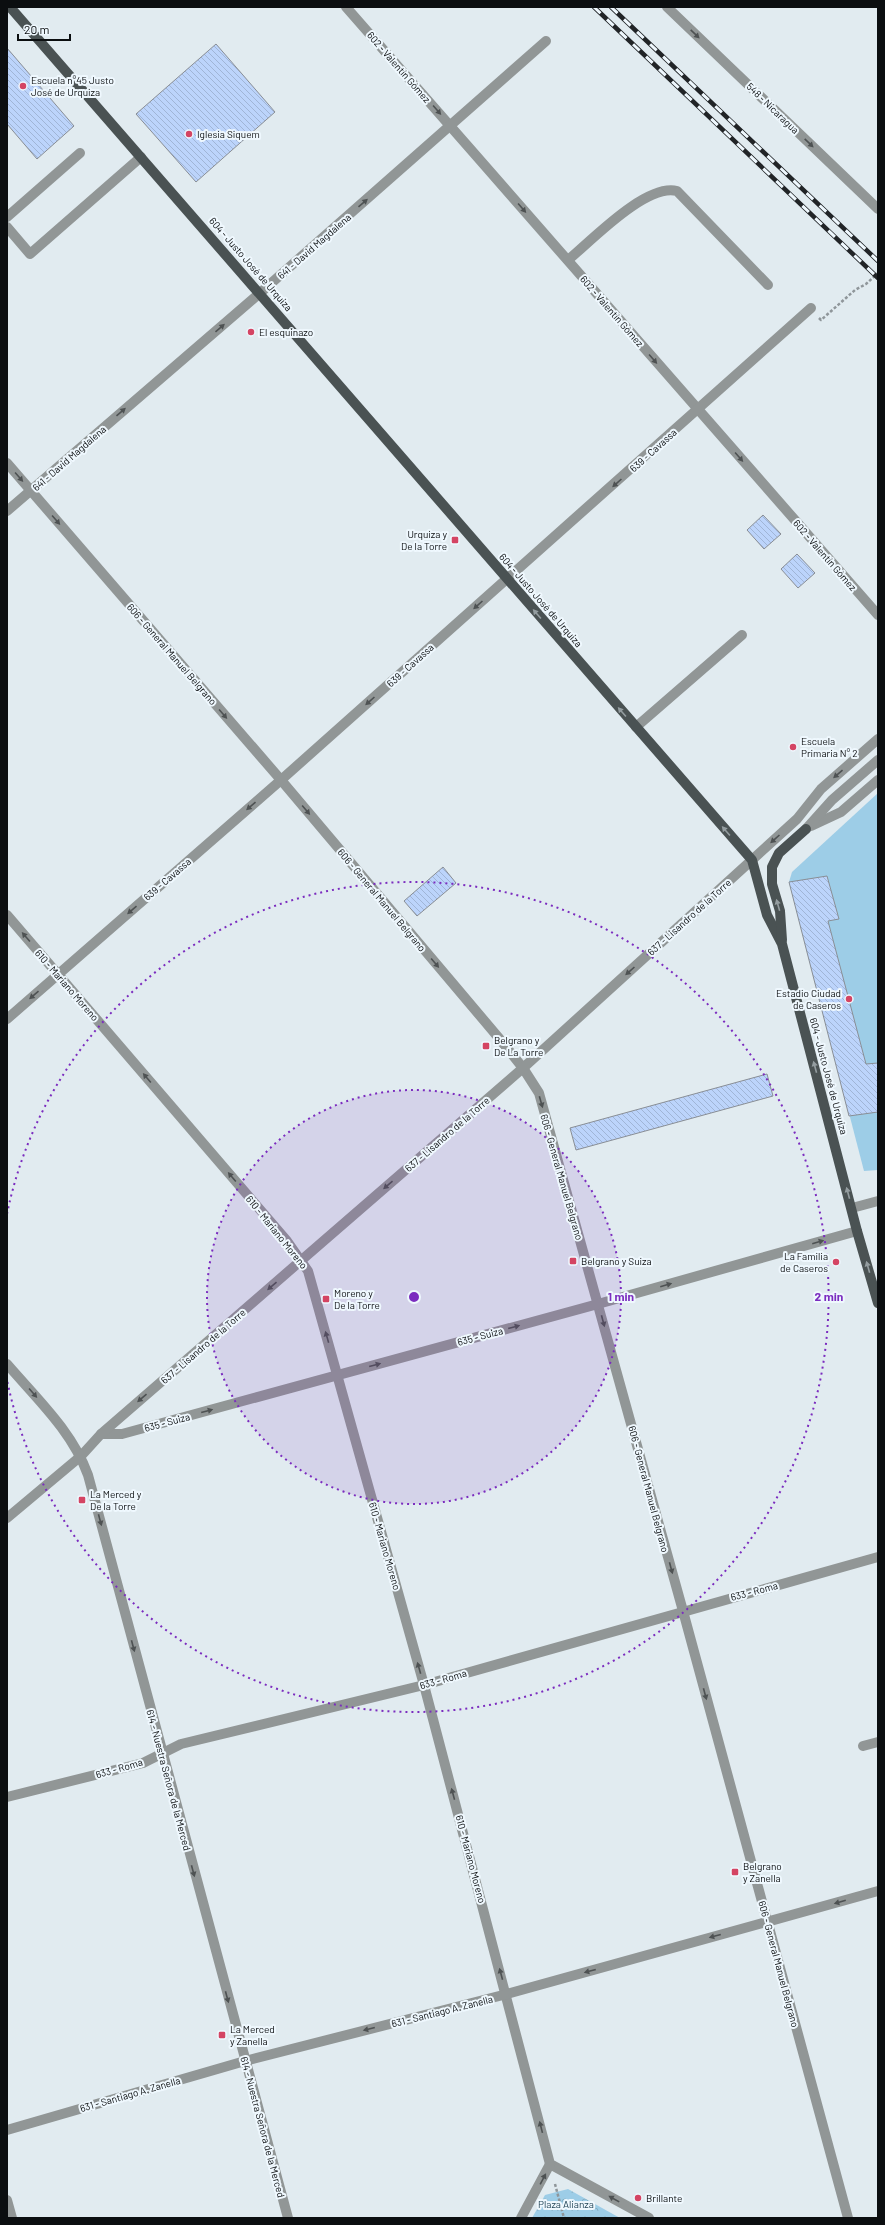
<svg xmlns="http://www.w3.org/2000/svg" width="885" height="2225" font-family="Barlow,sans-serif">
  <style>
    .park { fill: url(#park-crowns) }
    .garden { fill: #9dcde7 }
    .building { fill: url(#building-back-hatch); stroke: #898e95 }
    .lines { fill: none; stroke-linecap: round; stroke-linejoin: round }
    .path { stroke: #8f969a; stroke-width: 2.5; stroke-dasharray: 3 2; stroke-linecap: butt }
    .minor { stroke: #919696; stroke-width: 10 }
    .major { stroke: #4a5253; stroke-width: 10 }
    .rail-casing { stroke: #212427; stroke-width: 4.5 }
    .rail { stroke: #eff8fe; stroke-width: 3; stroke-dasharray: 9; stroke-linecap: butt }
    .oneway { fill: #4e5253 }
    .oneway2 { fill: #949da0 }
    .ring { fill: none; stroke: #7b2cbf; stroke-width: 2; stroke-dasharray: 2 4 }
    .poi-dot { fill: #d44463; stroke: #eff8fe; stroke-width: 1.5 }
    .labels { text-anchor: middle; dominant-baseline: central; stroke-width: 4; stroke-linejoin: round; paint-order: stroke }
    .street-label { font-size: 10px; fill: #0b0e10; stroke: #eff8fe }
    .poi-label { font-size: 10px; fill: #0b0e10; stroke: #eff8fe; text-anchor: start }
    .park-label { font-size: 10px; fill: #1a3e50; stroke: #eff8fe }
    .centre { fill: #7b2cbf; stroke: #eff8fe; stroke-width: 2 }
    .ring-label { font-size: 12px; text-anchor: middle; font-weight: bold; fill: #7b2cbf; stroke: #eff8fe; stroke-width: 4; stroke-linejoin: round; paint-order: stroke }
  </style>
  <defs>
    <pattern id="park-crowns" width="20" height="18" patternUnits="userSpaceOnUse"><rect width="20" height="18" fill="#9dcde7"/><path d="M2 6a3 3 0 1 1 6 0M12 15a3 3 0 1 1 6 0" fill="none" stroke="#86afc5"/></pattern>
    <pattern id="building-back-hatch" width="6" height="6" patternUnits="userSpaceOnUse"><rect width="6" height="6" fill="#bcd4fb"/><path d="M-1 5l2 2M0 0l6 6M5-1l2 2" fill="none" stroke="#a0b5d6"/></pattern>
  </defs>
  <rect width="100%" height="100%" fill="#e1ebf0"/>
  <polygon class="park" points="568,2189 620,2218 532,2218 545,2195"/>
  <polygon class="garden" points="878,793 878,1170 864,1171 789,882 792,872"/>
  <g class="building">
    <polygon points="216,44 275,112 196,182 136,114"/>
    <polygon points="7,48 74,126 37,159 7,124"/>
    <polygon points="763,515 781,534 764,549 747,530"/>
    <polygon points="797,554 815,573 798,588 781,569"/>
    <polygon points="443,867 456,883 417,916 404,901"/>
    <polygon points="827,876 839,919 828,921 866,1064 878,1063 878,1112 849,1116 789,882"/>
    <polygon points="767,1074 773,1096 576,1150 570,1128"/>
  </g>
  <g class="lines">
    <g class="path">
      <polyline points="819,318 821,320 855,290 866,284 878,273"/>
      <polyline points="555,2184 564,2218"/>
    </g>
    <g class="minor">
      <polyline points="346,7 878,615"/>
      <polyline points="667,7 878,209"/>
      <polyline points="7,217 80,153"/>
      <polyline points="7,227 30,254 141,157"/>
      <path d="M568,260C591,241 646,183 677,191L768,285"/>
      <polyline points="7,463 281,780 498,1037 523,1068 539,1093 683,1611 848,2218"/>
      <polyline points="7,511 260,293 546,41"/>
      <polyline points="636,727 742,635"/>
      <polyline points="811,826 841,812 878,780"/>
      <polyline points="806,829 832,800 878,760"/>
      <polyline points="7,915 287,1241 308,1271 424,1685 550,2164 649,2218"/>
      <polyline points="7,1019 281,780 811,308"/>
      <polyline points="852,1208 878,1201"/>
      <path d="M7,1364C37,1399 72,1431 88,1475L288,2218"/>
      <polyline points="101,1434 122,1434 598,1304 857,1231"/>
      <polyline points="7,1518 81,1456 101,1434 523,1068 797,819 821,789 878,739"/>
      <polyline points="863,1746 878,1742"/>
      <polyline points="7,1797 143,1763 181,1744 424,1685 878,1557"/>
      <polyline points="7,2130 245,2061 507,1994 878,1891"/>
      <polyline points="7,2200 12,2218"/>
      <polyline points="521,2218 550,2164"/>
    </g>
    <g class="major">
      <polyline points="10,7 752,860 767,915 782,944 857,1231 878,1303"/>
      <polyline points="782,940 780,911 772,884 772,867 779,853 806,829"/>
    </g>
    <g class="rail-casing">
      <g id="rail">
        <polyline points="594,7 878,278"/>
        <polyline points="611,7 878,261"/>
      </g>
    </g>
    <use href="#rail" class="rail"/>
  </g>
  <defs><path id="oneway-solid" d="M-6-.8H1V-3.2L6.5 0L1 3.2V.8H-6Z"/></defs>
  <g class="oneway">
    <use href="#oneway-solid" transform="translate(695 34) rotate(44)"/>
    <use href="#oneway-solid" transform="translate(437 110) rotate(49)"/>
    <use href="#oneway-solid" transform="translate(809 143) rotate(44)"/>
    <use href="#oneway-solid" transform="translate(363 203) rotate(-41)"/>
    <use href="#oneway-solid" transform="translate(522 208) rotate(49)"/>
    <use href="#oneway-solid" transform="translate(220 328) rotate(-41)"/>
    <use href="#oneway-solid" transform="translate(653 359) rotate(49)"/>
    <use href="#oneway-solid" transform="translate(121 412) rotate(-41)"/>
    <use href="#oneway-solid" transform="translate(739 457) rotate(49)"/>
    <use href="#oneway-solid" transform="translate(19 477) rotate(49)"/>
    <use href="#oneway-solid" transform="translate(617 483) rotate(138)"/>
    <use href="#oneway-solid" transform="translate(56 520) rotate(49)"/>
    <use href="#oneway-solid" transform="translate(478 605) rotate(138)"/>
    <use href="#oneway-solid" transform="translate(370 701) rotate(138)"/>
    <use href="#oneway-solid" transform="translate(223 714) rotate(49)"/>
    <use href="#oneway-solid" transform="translate(838 774) rotate(139)"/>
    <use href="#oneway-solid" transform="translate(251 806) rotate(139)"/>
    <use href="#oneway-solid" transform="translate(306 810) rotate(50)"/>
    <use href="#oneway-solid" transform="translate(775 839) rotate(138)"/>
    <use href="#oneway-solid" transform="translate(132 910) rotate(139)"/>
    <use href="#oneway-solid" transform="translate(26 937) rotate(-131)"/>
    <use href="#oneway-solid" transform="translate(435 963) rotate(50)"/>
    <use href="#oneway-solid" transform="translate(630 971) rotate(138)"/>
    <use href="#oneway-solid" transform="translate(34 995) rotate(139)"/>
    <use href="#oneway-solid" transform="translate(147 1078) rotate(-130)"/>
    <use href="#oneway-solid" transform="translate(541 1102) rotate(74)"/>
    <use href="#oneway-solid" transform="translate(232 1177) rotate(-130)"/>
    <use href="#oneway-solid" transform="translate(388 1185) rotate(139)"/>
    <use href="#oneway-solid" transform="translate(818 1242) rotate(-16)"/>
    <use href="#oneway-solid" transform="translate(666 1285) rotate(-16)"/>
    <use href="#oneway-solid" transform="translate(272 1286) rotate(139)"/>
    <use href="#oneway-solid" transform="translate(603 1321) rotate(75)"/>
    <use href="#oneway-solid" transform="translate(514 1327) rotate(-15)"/>
    <use href="#oneway-solid" transform="translate(327 1337) rotate(-106)"/>
    <use href="#oneway-solid" transform="translate(375 1365) rotate(-15)"/>
    <use href="#oneway-solid" transform="translate(33 1393) rotate(49)"/>
    <use href="#oneway-solid" transform="translate(142 1398) rotate(139)"/>
    <use href="#oneway-solid" transform="translate(207 1411) rotate(-15)"/>
    <use href="#oneway-solid" transform="translate(100 1520) rotate(75)"/>
    <use href="#oneway-solid" transform="translate(671 1568) rotate(75)"/>
    <use href="#oneway-solid" transform="translate(133 1646) rotate(75)"/>
    <use href="#oneway-solid" transform="translate(419 1668) rotate(-106)"/>
    <use href="#oneway-solid" transform="translate(705 1694) rotate(75)"/>
    <use href="#oneway-solid" transform="translate(453 1794) rotate(-105)"/>
    <use href="#oneway-solid" transform="translate(193 1871) rotate(75)"/>
    <use href="#oneway-solid" transform="translate(840 1902) rotate(164)"/>
    <use href="#oneway-solid" transform="translate(715 1936) rotate(165)"/>
    <use href="#oneway-solid" transform="translate(590 1971) rotate(165)"/>
    <use href="#oneway-solid" transform="translate(501 1974) rotate(-105)"/>
    <use href="#oneway-solid" transform="translate(227 1997) rotate(75)"/>
    <use href="#oneway-solid" transform="translate(369 2029) rotate(166)"/>
    <use href="#oneway-solid" transform="translate(541 2127) rotate(-104)"/>
    <use href="#oneway-solid" transform="translate(543 2179) rotate(-62)"/>
    <use href="#oneway-solid" transform="translate(614 2199) rotate(-151)"/>
  </g>
  <g class="oneway2">
    <use href="#oneway-solid" transform="translate(537 614) rotate(-131)"/>
    <use href="#oneway-solid" transform="translate(622 712) rotate(-131)"/>
    <use href="#oneway-solid" transform="translate(726 831) rotate(-131)"/>
    <use href="#oneway-solid" transform="translate(778 905) rotate(-106)"/>
    <use href="#oneway-solid" transform="translate(815 1067) rotate(-105)"/>
    <use href="#oneway-solid" transform="translate(848 1193) rotate(-105)"/>
    <use href="#oneway-solid" transform="translate(868 1267) rotate(-106)"/>
  </g>
  <circle cx="414" cy="1297" r="207" fill="#7b2cbf" fill-opacity=".12"/>
  <g class="ring">
    <circle cx="414" cy="1297" r="207"/>
    <path d="M7 1214A415 415 0 1 1 7 1380"/>
  </g>
  <g class="poi-dot">
    <circle cx="23" cy="86" r="4"/>
    <circle cx="189" cy="134" r="4"/>
    <circle cx="251" cy="332" r="4"/>
    <rect x="451" y="536" width="8" height="8" rx="2"/>
    <circle cx="793" cy="747" r="4"/>
    <circle cx="849" cy="999" r="4"/>
    <rect x="482" y="1042" width="8" height="8" rx="2"/>
    <rect x="569" y="1257" width="8" height="8" rx="2"/>
    <circle cx="836" cy="1262" r="4"/>
    <rect x="322" y="1295" width="8" height="8" rx="2"/>
    <rect x="78" y="1496" width="8" height="8" rx="2"/>
    <rect x="731" y="1868" width="8" height="8" rx="2"/>
    <rect x="218" y="2031" width="8" height="8" rx="2"/>
    <circle cx="638" cy="2198" r="4"/>
  </g>
  <g class="labels">
    <g class="street-label">
      <text transform="translate(399 67) rotate(49)">602 - Valentín Gómez</text>
      <text transform="translate(773 108) rotate(44)">548 - Nicaragua</text>
      <text transform="translate(314 246) rotate(-41)">641 - David Magdalena</text>
      <text transform="translate(251 264) rotate(49)">604 - Justo José de Urquiza</text>
      <text transform="translate(612 311) rotate(49)">602 - Valentín Gómez</text>
      <text transform="translate(653 450) rotate(-42)">639 - Cavassa</text>
      <text transform="translate(69 458) rotate(-41)">641 - David Magdalena</text>
      <text transform="translate(825 555) rotate(49)">602 - Valentín Gómez</text>
      <text transform="translate(541 600) rotate(49)">604 - Justo José de Urquiza</text>
      <text transform="translate(172 654) rotate(49)">606 - General Manuel Belgrano</text>
      <text transform="translate(410 665) rotate(-42)">639 - Cavassa</text>
      <text transform="translate(167 879) rotate(-41)">639 - Cavassa</text>
      <text transform="translate(382 900) rotate(50)">606 - General Manuel Belgrano</text>
      <text transform="translate(689 917) rotate(-42)">637 - Lisandro de la Torre</text>
      <text transform="translate(67 985) rotate(49)">610 - Mariano Moreno</text>
      <text transform="translate(829 1076) rotate(75)">604 - Justo José de Urquiza</text>
      <text transform="translate(447 1134) rotate(-41)">637 - Lisandro de la Torre</text>
      <text transform="translate(562 1177) rotate(74)">606 - General Manuel Belgrano</text>
      <text transform="translate(277 1232) rotate(51)">610 - Mariano Moreno</text>
      <text transform="translate(480 1336) rotate(-15)">635 - Suiza</text>
      <text transform="translate(203 1346) rotate(-41)">637 - Lisandro de la Torre</text>
      <text transform="translate(167 1422) rotate(-15)">635 - Suiza</text>
      <text transform="translate(649 1489) rotate(75)">606 - General Manuel Belgrano</text>
      <text transform="translate(385 1546) rotate(74)">610 - Mariano Moreno</text>
      <text transform="translate(754 1591) rotate(-15)">633 - Roma</text>
      <text transform="translate(443 1679) rotate(-16)">633 - Roma</text>
      <text transform="translate(119 1768) rotate(-16)">633 - Roma</text>
      <text transform="translate(169 1780) rotate(75)">614 - Nuestra Señora de la Merced</text>
      <text transform="translate(471 1859) rotate(75)">610 - Mariano Moreno</text>
      <text transform="translate(779 1964) rotate(75)">606 - General Manuel Belgrano</text>
      <text transform="translate(442 2011) rotate(-14)">631 - Santiago A. Zanella</text>
      <text transform="translate(130 2094) rotate(-16)">631 - Santiago A. Zanella</text>
      <text transform="translate(263 2127) rotate(75)">614 - Nuestra Señora de la Merced</text>
    </g>
    <g class="poi-label">
      <text x="31" y="80">Escuela n°45 Justo<tspan x="31" dy="12">José de Urquiza</tspan></text>
      <text x="197" y="134">Iglesia Siquem</text>
      <text x="259" y="332">El esquinazo</text>
      <text x="447" y="534" text-anchor="end">Urquiza y<tspan x="447" dy="12">De la Torre</tspan></text>
      <text x="801" y="741">Escuela<tspan x="801" dy="12">Primaria N° 2</tspan></text>
      <text x="841" y="993" text-anchor="end">Estadio Ciudad<tspan x="841" dy="12">de Caseros</tspan></text>
      <text x="494" y="1040">Belgrano y<tspan x="494" dy="12">De La Torre</tspan></text>
      <text x="828" y="1256" text-anchor="end">La Familia<tspan x="828" dy="12">de Caseros</tspan></text>
      <text x="581" y="1261">Belgrano y Suiza</text>
      <text x="334" y="1293">Moreno y<tspan x="334" dy="12">De la Torre</tspan></text>
      <text x="90" y="1494">La Merced y<tspan x="90" dy="12">De la Torre</tspan></text>
      <text x="743" y="1866">Belgrano<tspan x="743" dy="12">y Zanella</tspan></text>
      <text x="230" y="2029">La Merced<tspan x="230" dy="12">y Zanella</tspan></text>
      <text x="646" y="2198">Brillante</text>
    </g>
    <g class="park-label">
      <text x="566" y="2204">Plaza Alianza</text>
    </g>
  </g>
  <circle cx="414" cy="1297" r="6" class="centre"/>
  <g class="ring-label">
    <text x="621" y="1301">1 min</text>
    <text x="829" y="1301">2 min</text>
  </g>
  <rect width="885" height="2225" fill="none" stroke="#0b0e10" stroke-width="16"/>
  <path d="M18 34v6h52v-6" fill="none" stroke="#0b0e10" stroke-width="2"/>
  <text x="24" y="34" font-size="12" fill="#0b0e10" stroke="#eff8fe" stroke-width="3" paint-order="stroke">20 m</text>
</svg>
